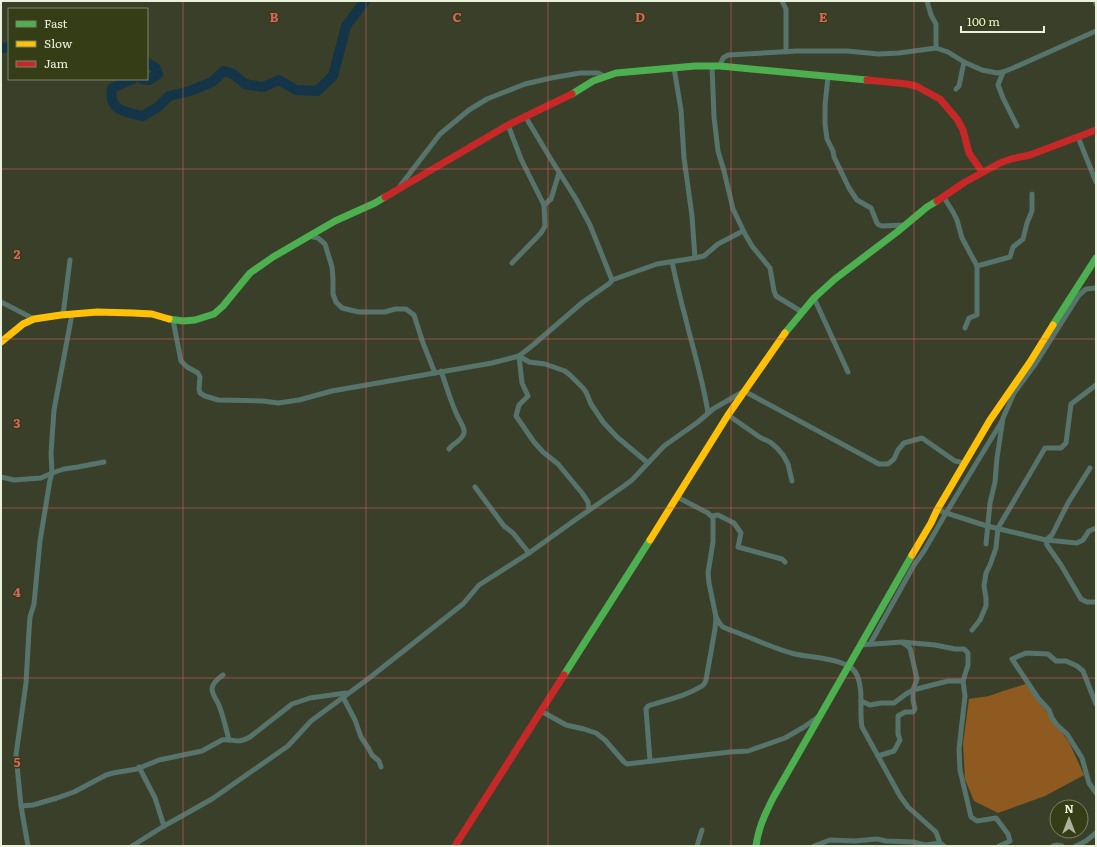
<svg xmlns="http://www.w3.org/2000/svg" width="1097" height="847" font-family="Literata,serif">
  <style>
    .green { fill: #8f5a1f }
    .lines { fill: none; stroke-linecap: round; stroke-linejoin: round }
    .river { stroke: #143447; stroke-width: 10 }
    .street { stroke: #56746c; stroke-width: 5 }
    .fast { stroke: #4caf50; stroke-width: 7 }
    .slow { stroke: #ffc107; stroke-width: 7 }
    .jam { stroke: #c62828; stroke-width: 7 }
    .grid { fill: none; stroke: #dc645e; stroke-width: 1; stroke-opacity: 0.55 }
    .grid-label { font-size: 13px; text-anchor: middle; font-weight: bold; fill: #dc645e; stroke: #343d16; stroke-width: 3; stroke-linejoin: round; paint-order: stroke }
  </style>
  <rect width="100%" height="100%" fill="#3a3f2a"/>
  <polygon class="green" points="1026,684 1069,742 1084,775 1045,796 998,813 974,801 965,779 963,744 969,699 989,696 1003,691"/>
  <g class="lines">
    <g class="river">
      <polyline points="1,48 9,47"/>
      <path d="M133,79L112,88C108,111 125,112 143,116L158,107L169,96L190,91L212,82L224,71L233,74L245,84L263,87L279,80L296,90L317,91L333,76L346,26L365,1"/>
      <polyline points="142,79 149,80 158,74 156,68 147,63"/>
    </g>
    <g class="street">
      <polyline points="782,1 786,9 786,52"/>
      <polyline points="927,1 931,15 936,24 936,48"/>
      <polyline points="1095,1 1096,4"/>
      <polyline points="712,66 714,117 718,151 724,171 733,209 745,234 752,246 770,268 774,291 776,296 802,312"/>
      <polyline points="720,66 723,58 728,55 797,51 847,51 878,54 899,53 936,48 948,52 964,62 982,70 997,73 1003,72 1013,68 1096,31"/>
      <polyline points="674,68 681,110 684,158 692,216 695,258"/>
      <polyline points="1003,72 998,85 1003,98 1017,126"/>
      <polyline points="828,77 825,105 825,124 827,139 833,151 834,157 849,188 857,200 871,208 877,223 879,225 882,226 906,225"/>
      <polyline points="956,89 959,86 964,62"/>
      <polyline points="508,125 521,159 544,205"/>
      <polyline points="1078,137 1096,182"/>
      <polyline points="400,186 440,134 469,110 487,99 525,84 551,78 580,73 598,73 605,77"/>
      <polyline points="943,196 953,212 957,220 962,238 977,266 977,315 969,318 965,328"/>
      <polyline points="309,236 318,238 325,244 332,267 333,278 333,294 336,302 342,308 359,312 385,312 395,309 406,309 414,315 423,343 435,373"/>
      <path d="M672,262C676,280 680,298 685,316C693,349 703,380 708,413"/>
      <polyline points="512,263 541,233 545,226 544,205 551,199 559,173"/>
      <polyline points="977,266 1010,257 1013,247 1023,239 1027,223 1032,211 1032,194"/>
      <polyline points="612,280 657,264 695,258 704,256 718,244 743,231"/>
      <polyline points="814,298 848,372"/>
      <polyline points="1,302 34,319"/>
      <polyline points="63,315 70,260"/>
      <polyline points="173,320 181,361 187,367 198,373 200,377 199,389 200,393 205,396 218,400 263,401 278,403 299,400 332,391 492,363 519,356 533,345 583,302 610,283 612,280 590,225 576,199 552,161 525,116"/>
      <polyline points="519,356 522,383 528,396 519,405 516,416 534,442 543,452 558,464 582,493 588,502 589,510"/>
      <polyline points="519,356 529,362 545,364 565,371 571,376 583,388 586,392 591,404 603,422 617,437 648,463"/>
      <path d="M441,371C447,387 451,404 459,419C461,423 465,428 464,433C462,441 453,443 449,449"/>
      <polyline points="728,415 761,438 770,442 777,448 783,455 788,464 792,481"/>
      <polyline points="1090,468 1068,503 1052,535 1046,540 1047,545 1061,565 1081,599 1087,602 1096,602"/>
      <polyline points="1,477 14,480 41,478 52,473 64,469 78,467 104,462"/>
      <polyline points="475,487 504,526 513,533 529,553"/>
      <polyline points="937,510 987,526 1046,540 1077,543 1083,540 1089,531 1096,528"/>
      <polyline points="711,516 718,515 734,523 741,533 738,547 782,559 785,562"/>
      <polyline points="986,544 990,503 995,482 997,458 1003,418 1014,393 1036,363 1079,295 1086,289 1096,288"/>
      <path d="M716,617C718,620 720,625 723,627C729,630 737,632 743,635C759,641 778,650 795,654C811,658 850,658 857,675C864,691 859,710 862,727L900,796L908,807L936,832L940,843L944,846"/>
      <polyline points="972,630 980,620 986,606 986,598 984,586 986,573 990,565 996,548 998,528 1045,448 1061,448 1066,443 1071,404 1096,385"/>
      <polyline points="870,644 914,565 924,551 946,513 1002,421"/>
      <polyline points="860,645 902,642 935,645 955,649 964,649 968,653 968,665 963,681 948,681 913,690 906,694 894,703 881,703 870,705 861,701"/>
      <path d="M223,675C219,678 212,683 212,689C212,694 216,699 218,703C223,714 226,729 229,740"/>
      <polyline points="963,681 965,696 959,749 960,770 971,817 977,821 996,818 1008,834 1010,841 999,846"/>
      <polyline points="343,697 355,720 361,737 369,749 372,755 379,761 381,767"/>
      <polyline points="1096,704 1083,671 1077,666 1066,661 1056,661 1048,654 1026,653 1012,659 1038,698 1049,710 1052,718 1057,725 1067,734 1082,758 1089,783 1096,793"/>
      <polyline points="541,711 566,725 584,729 596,733 605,740 624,762 627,764 730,752 748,751 785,738 804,727 818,717"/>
      <polyline points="878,756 894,751 900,740 898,734 898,716 905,712 913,712 915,709 913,700 913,690 917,679 910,648 903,643"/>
      <path d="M650,761L646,709L648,706C663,701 687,696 700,687C703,686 705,683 706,680L715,629L716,617L709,583L708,573L713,542V518L708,513L677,497"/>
      <polyline points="139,767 155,798 164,826"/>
      <path d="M21,806L33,805L57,798L74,792L106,775L113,773L137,769L159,760L202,751L222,740C235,738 236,745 250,737L292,704L310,698L346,693"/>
      <polyline points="28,846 21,806 16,755 26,683 29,631 30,617 34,604 40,541 50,480 52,473 51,453 54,410 72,314"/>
      <polyline points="132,846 164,826 212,799 288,746 311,721 368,679 463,604 479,585 529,553 575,520 624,486 632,480 664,446 698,422 713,409 744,391 879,464 888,464 894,459 898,450 904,443 922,438 955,461 960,462 964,465"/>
      <polyline points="697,846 702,830"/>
      <polyline points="814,846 830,840 855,841 877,839 886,841 913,842 925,845 940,843"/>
      <polyline points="1053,846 1057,845 1062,846"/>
      <polyline points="1076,846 1086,841 1096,833"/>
    </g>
    <g class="fast">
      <polyline points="572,94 593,81 616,73 695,66 720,66 867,80"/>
      <polyline points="169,319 183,321 195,320 214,314 223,306 250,273 273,257 335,221 375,203 385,197"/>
      <polyline points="1053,325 1096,258"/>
      <polyline points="785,333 814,298 835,279 897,232 927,207 937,201"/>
      <polyline points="564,675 650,540"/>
      <path d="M756,846C758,829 765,814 773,798L912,555"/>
    </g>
    <g class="slow">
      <polyline points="1,342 23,324 34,319 61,315 97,312 133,313 152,314 169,319"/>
      <polyline points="650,540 728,415 785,333"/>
      <polyline points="912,555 931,523 937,510 990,420 1030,362 1053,325"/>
    </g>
    <g class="jam">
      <polyline points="867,80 907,84 916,86 940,99 957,119 963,130 969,153 982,172"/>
      <polyline points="385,197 508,125 572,94"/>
      <polyline points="937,201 965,182 1000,163 1011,159 1030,155 1096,130"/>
      <polyline points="455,846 564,675"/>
    </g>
  </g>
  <path class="grid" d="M183,1V846M366,1V846M548,1V846M731,1V846M914,1V846M1,169H1096M1,339H1096M1,508H1096M1,678H1096"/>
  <g class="grid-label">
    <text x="274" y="22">B</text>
    <text x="457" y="22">C</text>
    <text x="640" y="22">D</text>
    <text x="823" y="22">E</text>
    <text x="17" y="259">2</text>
    <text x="17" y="428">3</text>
    <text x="17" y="597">4</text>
    <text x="17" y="767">5</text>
  </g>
  <rect width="1097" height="847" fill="none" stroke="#eaf1db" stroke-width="4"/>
  <rect x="8" y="8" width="140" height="72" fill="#343d16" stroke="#7d8565"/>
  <rect x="16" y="21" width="20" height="6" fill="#4caf50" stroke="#7d8565"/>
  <text x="44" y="28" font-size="12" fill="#eaf1db">Fast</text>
  <rect x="16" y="41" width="20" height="6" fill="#ffc107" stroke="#7d8565"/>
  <text x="44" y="48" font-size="12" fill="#eaf1db">Slow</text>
  <rect x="16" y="61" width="20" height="6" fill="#c62828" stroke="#7d8565"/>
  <text x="44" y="68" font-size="12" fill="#eaf1db">Jam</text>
  <g transform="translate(1069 819)"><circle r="19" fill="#343d16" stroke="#7d8565"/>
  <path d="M0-3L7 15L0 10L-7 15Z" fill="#acb39d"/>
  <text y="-6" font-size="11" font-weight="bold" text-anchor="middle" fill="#eaf1db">N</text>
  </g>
  <path d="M961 26v6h83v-6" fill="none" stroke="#eaf1db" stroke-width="2"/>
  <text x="967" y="26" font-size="12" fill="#eaf1db" stroke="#343d16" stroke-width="3" paint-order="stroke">100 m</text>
</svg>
